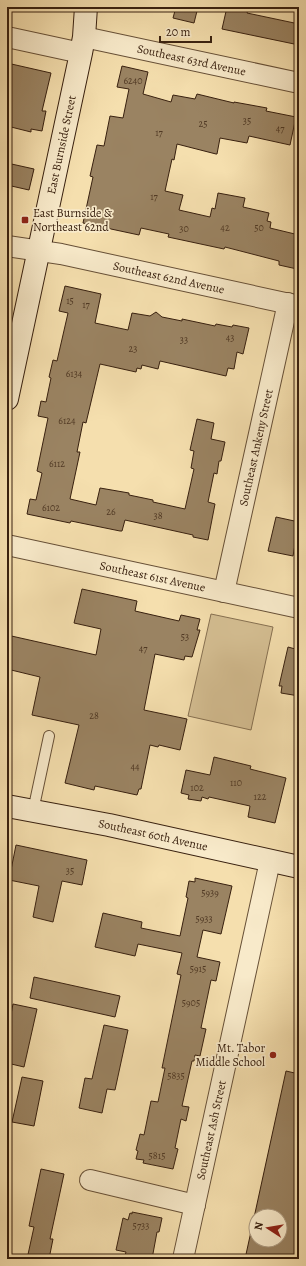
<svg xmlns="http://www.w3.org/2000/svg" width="306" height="1266" font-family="Alegreya,serif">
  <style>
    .green { fill: #d5bf93; stroke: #867051 }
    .building { fill: #9a8362; stroke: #38200f; fill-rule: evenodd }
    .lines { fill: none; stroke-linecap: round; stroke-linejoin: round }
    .service-casing { stroke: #675037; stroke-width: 12 }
    .minor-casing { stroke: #675037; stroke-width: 22 }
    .secondary-casing { stroke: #38200f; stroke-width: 24 }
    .service { stroke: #f8eaca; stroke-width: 10 }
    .minor { stroke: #f8eaca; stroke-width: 20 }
    .secondary { stroke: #f8eaca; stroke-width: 22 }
    .poi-dot { fill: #8f2418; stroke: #f8eaca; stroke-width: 1.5 }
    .labels { text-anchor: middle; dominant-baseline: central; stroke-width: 3.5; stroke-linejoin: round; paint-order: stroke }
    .number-label { font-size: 10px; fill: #503924 }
    .street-label { font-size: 12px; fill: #38200f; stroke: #f8eaca }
    .poi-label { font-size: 12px; fill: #38200f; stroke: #f8eaca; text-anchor: start }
  </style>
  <rect width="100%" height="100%" fill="#f5dfae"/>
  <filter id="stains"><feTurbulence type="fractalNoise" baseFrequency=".005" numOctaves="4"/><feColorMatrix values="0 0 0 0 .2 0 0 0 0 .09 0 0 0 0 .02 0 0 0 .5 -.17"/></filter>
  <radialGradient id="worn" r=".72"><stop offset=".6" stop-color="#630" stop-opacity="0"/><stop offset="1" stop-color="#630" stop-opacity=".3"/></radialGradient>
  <polygon class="green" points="211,614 273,627 251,730 188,716"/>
  <g class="building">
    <polygon points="176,7 198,7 194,23 173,18"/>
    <polygon points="227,7 249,7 247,13 299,24 299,45 222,29"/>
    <polygon points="7,63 51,73 42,111 46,111 42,131 31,129 31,132 7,126"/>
    <polygon points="122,66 148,72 143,94 171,102 173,95 195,99 197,94 234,103 234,102 267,108 266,111 296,117 290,145 249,136 247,143 220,138 217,154 216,154 177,144 174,160 172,159 165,191 183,195 179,210 210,217 212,208 215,209 218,193 245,198 243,207 269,213 267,221 271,222 270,228 299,235 299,259 297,269 279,265 279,261 225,247 224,249 168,237 169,234 141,228 139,235 83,223 93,177 90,176 97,145 104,146 110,116 123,118 129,89 117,87"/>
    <polygon points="7,163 34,169 29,190 7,185"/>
    <polygon points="65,286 101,294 95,323 128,330 132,313 150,316 156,312 162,317 182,321 182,319 215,326 216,324 232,327 233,325 249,328 243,354 237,352 234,369 228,368 226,376 160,361 158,369 142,365 141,369 137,368 136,372 100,364 86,423 83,422 77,452 80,452 70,499 96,505 100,488 129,493 129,495 153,500 153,502 185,509 194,469 191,468 194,451 190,450 197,419 214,423 211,439 225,442 221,461 219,461 217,474 214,473 208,502 215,504 208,540 193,537 193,535 125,520 122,531 120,531 71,521 70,523 27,514 30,499 36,500 42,473 37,471 48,418 38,416 41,401 46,402 51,378 49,377 53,360 57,361 68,313 59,311"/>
    <polygon points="276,517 299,522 293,556 268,551"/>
    <polygon points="82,589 137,601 135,611 179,621 181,615 200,619 197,630 200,630 192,657 185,656 184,660 155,654 144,710 187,719 180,750 159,745 158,747 150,745 141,789 139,789 137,795 95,786 94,790 65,783 79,725 32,715 40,677 7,669 7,635 96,655 101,629 74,623"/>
    <polygon points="288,647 299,650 299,696 281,693 282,686 279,686"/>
    <polygon points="214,757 251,766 250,769 286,778 275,823 248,817 250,806 209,797 208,799 202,797 201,801 188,799 189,795 181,793 186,770 210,775"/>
    <polygon points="16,845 87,860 82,885 62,881 53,922 33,917 39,886 9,880"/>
    <polygon points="195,878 232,886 221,934 203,930 197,957 220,962 216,981 211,980 201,1028 206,1029 200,1056 195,1055 194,1061 192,1061 182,1106 189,1107 186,1121 181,1119 175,1148 178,1149 173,1169 143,1163 144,1160 136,1159 138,1151 136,1150 140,1134 144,1135 151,1101 158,1102 165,1068 162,1068 181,975 177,974 182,953 138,944 135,956 95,947 103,913 142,922 141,928 180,936 188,898 186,897 189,881 195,882"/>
    <polygon points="34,977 120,996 115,1017 30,998"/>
    <polygon points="13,1004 37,1009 24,1067 7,1063 7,1035"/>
    <polygon points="104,1025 128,1030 115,1090 107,1089 102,1113 79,1108 85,1078 92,1079"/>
    <path d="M286,1071L299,1074V1259H245ZM256,1216H280V1240H256Z"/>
    <polygon points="22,1077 43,1081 34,1126 12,1122"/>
    <polygon points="41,1169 64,1174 50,1239 53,1239 49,1259 27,1259 34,1227 29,1226"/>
    <polygon points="132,1212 162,1218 159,1232 157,1232 152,1259 124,1259 126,1252 116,1250 123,1218 128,1220 130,1213 132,1214"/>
  </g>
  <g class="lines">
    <g class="service-casing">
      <polyline id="service" points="33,811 49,736"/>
    </g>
    <g class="minor-casing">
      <g id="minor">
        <polyline points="7,37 81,53"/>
        <path id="s1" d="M84,37L299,83"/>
        <path id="s2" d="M7,246L61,254L299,306"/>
        <path id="s3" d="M7,545L299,608"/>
        <path id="s4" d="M224,592L288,303"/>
        <polyline points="90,1180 195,1205"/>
        <path id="s5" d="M183,1259L270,861"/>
      </g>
    </g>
    <g class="secondary-casing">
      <g id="secondary">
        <path id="s6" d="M7,399L81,53L84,37L86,7"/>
        <path id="s7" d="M7,806L109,825L299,867"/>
      </g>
    </g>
    <use href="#service" class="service"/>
    <use href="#minor" class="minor"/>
    <use href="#secondary" class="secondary"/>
  </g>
  <g class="poi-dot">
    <rect x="21" y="216" width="8" height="8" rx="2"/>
    <circle cx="273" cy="1055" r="4"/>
  </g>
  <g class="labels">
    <g class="number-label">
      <text x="133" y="80">6240</text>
      <text x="247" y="120">35</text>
      <text x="203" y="123">25</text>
      <text x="280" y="128">47</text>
      <text x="159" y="132">17</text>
      <text x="154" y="196">17</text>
      <text x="225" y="227">42</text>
      <text x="259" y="227">50</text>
      <text x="184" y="228">30</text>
      <text x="70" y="300">15</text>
      <text x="86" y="304">17</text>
      <text x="230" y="337">43</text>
      <text x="184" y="339">33</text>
      <text x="133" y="348">23</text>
      <text x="74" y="373">6134</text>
      <text x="67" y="420">6124</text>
      <text x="57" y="463">6112</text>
      <text x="51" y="507">6102</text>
      <text x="111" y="511">26</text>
      <text x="158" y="515">38</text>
      <text x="185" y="636">53</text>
      <text x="143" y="648">47</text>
      <text x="94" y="715">28</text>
      <text x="135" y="766">44</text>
      <text x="236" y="782">110</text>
      <text x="197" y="787">102</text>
      <text x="260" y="796">122</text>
      <text x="70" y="870">35</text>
      <text x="210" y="892">5939</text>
      <text x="204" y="918">5933</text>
      <text x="198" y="968">5915</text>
      <text x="191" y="1002">5905</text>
      <text x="176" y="1075">5835</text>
      <text x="157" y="1155">5815</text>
      <text x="141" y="1225">5733</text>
    </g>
    <g class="street-label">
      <text stroke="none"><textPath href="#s1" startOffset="110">Southeast 63rd Avenue</textPath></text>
      <text stroke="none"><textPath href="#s6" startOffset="260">East Burnside Street</textPath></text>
      <text stroke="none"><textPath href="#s2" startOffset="165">Southeast 62nd Avenue</textPath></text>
      <text stroke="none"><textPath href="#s4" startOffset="148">Southeast Ankeny Street</textPath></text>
      <text stroke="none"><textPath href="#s3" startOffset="149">Southeast 61st Avenue</textPath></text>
      <text stroke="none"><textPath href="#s7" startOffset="149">Southeast 60th Avenue</textPath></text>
      <text stroke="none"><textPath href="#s5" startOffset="132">Southeast Ash Street</textPath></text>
    </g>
    <g class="poi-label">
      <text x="33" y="213">East Burnside &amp;<tspan x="33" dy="14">Northeast 62nd</tspan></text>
      <text x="265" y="1048" text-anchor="end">Mt. Tabor<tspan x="265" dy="14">Middle School</tspan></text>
    </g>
  </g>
  <rect width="306" height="1266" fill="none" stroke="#f5dfae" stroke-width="24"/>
  <rect x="8" y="8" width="290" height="1250" fill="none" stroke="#38200f" stroke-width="2"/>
  <rect x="12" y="12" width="282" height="1242" fill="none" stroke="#38200f"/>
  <g transform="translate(268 1228) rotate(282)"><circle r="19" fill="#f8eaca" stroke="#ab997f"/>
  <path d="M0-3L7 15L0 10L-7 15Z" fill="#8f2418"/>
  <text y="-6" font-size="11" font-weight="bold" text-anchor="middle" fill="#38200f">N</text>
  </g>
  <path d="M160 36v6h51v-6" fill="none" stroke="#38200f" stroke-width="2"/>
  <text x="166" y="36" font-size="12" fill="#38200f" stroke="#f8eaca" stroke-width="3" paint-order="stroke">20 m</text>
  <rect width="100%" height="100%" filter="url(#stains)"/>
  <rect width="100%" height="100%" fill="url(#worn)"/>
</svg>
